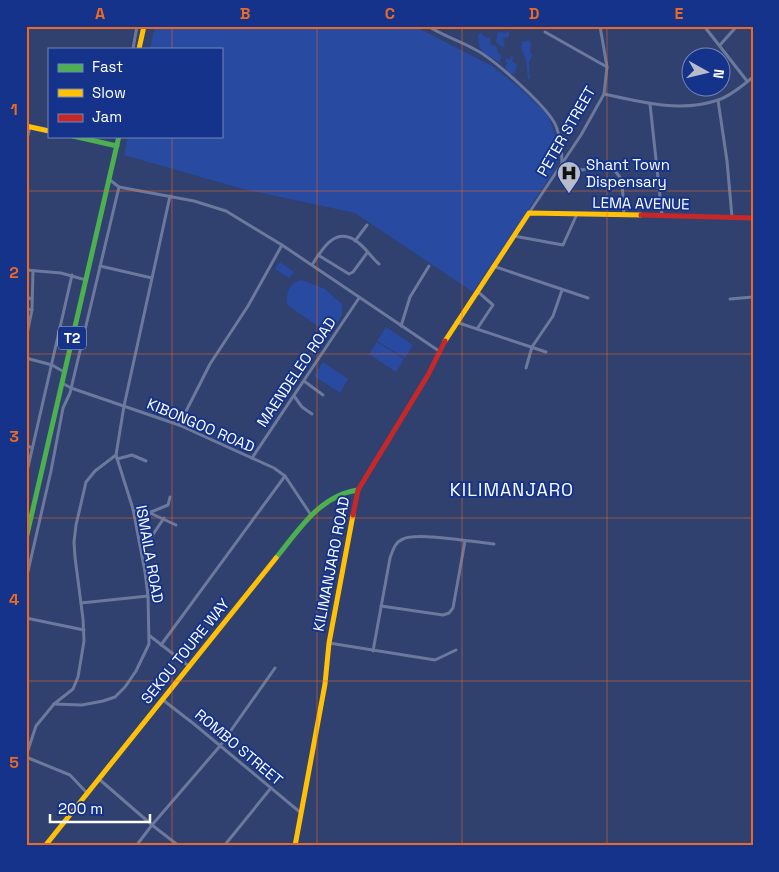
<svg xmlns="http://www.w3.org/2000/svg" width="779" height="872" font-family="'Space Grotesk',sans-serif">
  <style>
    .green { fill: #284aa1 }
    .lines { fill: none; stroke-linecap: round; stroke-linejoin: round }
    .street { stroke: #6c789c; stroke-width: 3 }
    .fast { stroke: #4caf50; stroke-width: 5 }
    .slow { stroke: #ffc107; stroke-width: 5 }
    .jam { stroke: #c62828; stroke-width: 5 }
    .grid { fill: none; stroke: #ea6a24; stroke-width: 1; stroke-opacity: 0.55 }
    .labels { text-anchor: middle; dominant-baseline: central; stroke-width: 4; stroke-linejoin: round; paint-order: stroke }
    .shield { fill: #15338a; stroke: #b9c2dc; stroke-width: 1 }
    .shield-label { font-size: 14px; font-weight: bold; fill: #fff }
    .street-label { font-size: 15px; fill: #fff; stroke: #15338a }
    .poi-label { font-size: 15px; fill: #fff; stroke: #15338a; text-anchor: start }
    .quarter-label { font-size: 18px; letter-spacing: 1px; fill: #fff; stroke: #15338a }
    .neatline { fill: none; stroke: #ea6a24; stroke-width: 2 }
    .grid-label { font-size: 16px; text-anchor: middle; font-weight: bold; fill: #ea6a24 }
  </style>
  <rect width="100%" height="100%" fill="#30406f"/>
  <g class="green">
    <polygon points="155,26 414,26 492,66 519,87 549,116 556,139 558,160 550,177 473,292 355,213 243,189 124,155 128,136 221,136 221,49 150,49"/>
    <polygon points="509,31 509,37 503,38 505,47 502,47 496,42 498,32 505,33"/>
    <path d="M481,33L485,37L490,38L491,45L496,46L498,53L501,55L500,63C495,60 489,55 484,54L479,46L478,35Z"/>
    <polygon points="529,40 531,43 530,53 533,55 529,62 530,79 528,79 526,60 521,48 522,42"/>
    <polygon points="511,56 514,57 512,61 517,65 515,73 510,74 505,68 507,63 505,61 507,58 510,60"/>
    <polygon points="280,262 294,272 289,278 275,269"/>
    <path d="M302,280L325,289L342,304V315L335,326L325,329L321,328L287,305C286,292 289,283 302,280Z"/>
    <polygon points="386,327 413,345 405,358 377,341"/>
    <polygon points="377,342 404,359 396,372 369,354"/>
    <polygon points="323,362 348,379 340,393 314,376"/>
  </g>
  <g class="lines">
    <g class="street">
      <path d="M428,26C443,36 461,41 476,50C495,60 549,108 556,126C561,139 562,151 562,164"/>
      <polyline points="704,26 747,81"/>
      <polyline points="545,32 607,67"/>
      <polyline points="720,45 737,26"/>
      <polyline points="133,49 137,26"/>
      <path d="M604,94C640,102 681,113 718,100C731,96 743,85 753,77"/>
      <polyline points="718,100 727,161 732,217"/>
      <polyline points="650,104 662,215"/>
      <polyline points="26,143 30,127"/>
      <polyline points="563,163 582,170 605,164 613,168 622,180 624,215"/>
      <polyline points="110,180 119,187 194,201 226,211 282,245 439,351"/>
      <polyline points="529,213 581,135 604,94 607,67 600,26"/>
      <polyline points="514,236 563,245 577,214"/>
      <polyline points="355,241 367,225"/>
      <polyline points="318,255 349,274 353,272 367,253"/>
      <path d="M312,265C323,247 337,224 360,244C367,250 372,258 379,264"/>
      <polyline points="100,266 152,278"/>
      <polyline points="493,266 588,298"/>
      <polyline points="26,270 61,273 86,280"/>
      <polyline points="477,291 493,305 477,329"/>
      <polyline points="26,297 32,299"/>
      <polyline points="730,299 753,297"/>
      <polyline points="26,309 32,310"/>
      <polyline points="456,322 546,352"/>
      <polyline points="401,326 410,297 429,266"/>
      <polyline points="26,339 32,310 33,271"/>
      <polyline points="26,358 52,365 64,372"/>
      <polyline points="526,368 532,347 553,316 562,290"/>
      <polyline points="304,381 323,395"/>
      <polyline points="62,383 71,388 179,425 274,468 285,476 311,515"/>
      <polyline points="294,396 302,407 312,414"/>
      <polyline points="179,425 210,364 248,306 282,245"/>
      <polyline points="26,445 32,448"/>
      <polyline points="252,458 359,298"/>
      <polyline points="117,459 132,455 146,461"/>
      <polyline points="26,476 72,275"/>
      <polyline points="133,509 150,513 176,525"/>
      <polyline points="151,512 168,505 170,497"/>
      <polyline points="142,551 164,518"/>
      <polyline points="26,580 51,471 63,408 70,393 119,187"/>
      <polyline points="81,603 148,596"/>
      <polyline points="381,606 443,615 449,613 453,608 465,541"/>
      <polyline points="26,618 84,630"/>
      <polyline points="150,636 190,667"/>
      <polyline points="329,643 435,660 456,650"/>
      <polyline points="161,645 285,476"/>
      <path d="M373,651L390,558C393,550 395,542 403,539C417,532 475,542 494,544"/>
      <polyline points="163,700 194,724 301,813"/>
      <polyline points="54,704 82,705 103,701 115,697 125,687 136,671 149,644 148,596 145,572 133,509 116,455 124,406 170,196"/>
      <polyline points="26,756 36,726 54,704 73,689 78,677 84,641 83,619 75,557 74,542 76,525 86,482 95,471 116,455"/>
      <polyline points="26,757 70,775 87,793"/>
      <polyline points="99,779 152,825 179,846"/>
      <polyline points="136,846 152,825 220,746 275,668"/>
      <polyline points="224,846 271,788"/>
    </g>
    <g class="fast">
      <polyline points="73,136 117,146"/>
      <polyline points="26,539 119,136"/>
      <path d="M276,558C298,531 320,495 358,490"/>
    </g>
    <g class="slow">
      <polyline points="139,49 144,26"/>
      <polyline points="26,126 49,131"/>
      <polyline points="445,341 529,213 641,215"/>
      <polyline points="45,846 276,558"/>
      <polyline points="295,846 325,684 329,643 353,515"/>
    </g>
    <g class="jam">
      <polyline points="641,215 753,218"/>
      <polyline points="353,515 358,490 428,375 445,341"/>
    </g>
  </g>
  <path class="grid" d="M172,26V49M317,26V846M462,26V846M607,26V846M172,136V846M26,191H753M26,354H753M26,518H753M26,681H753"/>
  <defs>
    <g id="hospital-pin" transform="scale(1.25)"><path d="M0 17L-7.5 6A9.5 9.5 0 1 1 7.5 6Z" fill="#b7bccd" stroke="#15338a"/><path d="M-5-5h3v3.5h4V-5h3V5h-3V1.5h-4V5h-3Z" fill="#111"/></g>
  </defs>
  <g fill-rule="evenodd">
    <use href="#hospital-pin" x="569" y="173"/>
  </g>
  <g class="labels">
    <rect class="shield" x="58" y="326.5" width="28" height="23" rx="4"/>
    <g class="shield-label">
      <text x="72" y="338">T2</text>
    </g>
    <g class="street-label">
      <text transform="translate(566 131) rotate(-60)">PETER STREET</text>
      <text transform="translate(641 203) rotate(1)">LEMA AVENUE</text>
      <text transform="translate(296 372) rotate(-56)">MAENDELEO ROAD</text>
      <text transform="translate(201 425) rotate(23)">KIBONGOO ROAD</text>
      <text transform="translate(150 554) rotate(80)">ISMAILA ROAD</text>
      <text transform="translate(331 564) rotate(-79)">KILIMANJARO ROAD</text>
      <text transform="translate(185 651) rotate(-51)">SEKOU TOURE WAY</text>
      <text transform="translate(239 747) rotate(40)">ROMBO STREET</text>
    </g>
    <g class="poi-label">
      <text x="586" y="164">Shant Town<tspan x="586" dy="17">Dispensary</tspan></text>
    </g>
    <g class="quarter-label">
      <text x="512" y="489">KILIMANJARO</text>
    </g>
  </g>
  <rect width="779" height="872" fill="none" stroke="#15338a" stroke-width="55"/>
  <rect x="48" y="48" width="175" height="90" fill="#15338a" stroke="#7385b9"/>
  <rect x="58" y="64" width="25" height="8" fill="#4caf50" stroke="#7385b9"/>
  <text x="92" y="72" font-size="15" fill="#ffffff">Fast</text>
  <rect x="58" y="89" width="25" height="8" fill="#ffc107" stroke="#7385b9"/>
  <text x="92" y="98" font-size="15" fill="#ffffff">Slow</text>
  <rect x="58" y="114" width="25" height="8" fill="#c62828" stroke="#7385b9"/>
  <text x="92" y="122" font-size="15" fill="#ffffff">Jam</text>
  <g transform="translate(706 72) rotate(98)"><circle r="24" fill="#15338a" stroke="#7385b9"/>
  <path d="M0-4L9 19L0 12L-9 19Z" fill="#b7bccd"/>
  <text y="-8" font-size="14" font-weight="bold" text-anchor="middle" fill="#ffffff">N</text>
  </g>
  <path d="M50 814v8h100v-8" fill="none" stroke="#ffffff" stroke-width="2.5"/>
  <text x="58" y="814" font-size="15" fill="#ffffff" stroke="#15338a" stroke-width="4" paint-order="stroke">200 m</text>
  <rect x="28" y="28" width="724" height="816" class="neatline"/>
  <g class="grid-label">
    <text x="100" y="19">A</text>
    <text x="245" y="19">B</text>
    <text x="390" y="19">C</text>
    <text x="534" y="19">D</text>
    <text x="679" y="19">E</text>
    <text x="14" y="115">1</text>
    <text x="14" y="278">2</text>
    <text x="14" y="442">3</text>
    <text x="14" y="605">4</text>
    <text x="14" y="768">5</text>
  </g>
</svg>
